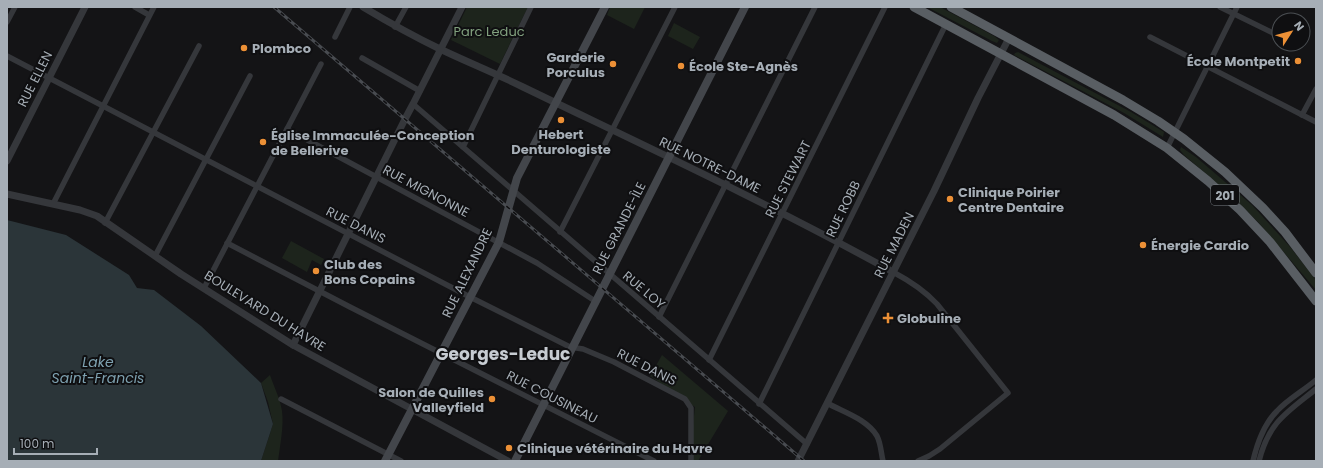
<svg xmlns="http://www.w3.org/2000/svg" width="1323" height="468" font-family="Poppins,sans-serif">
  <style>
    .green { fill: #1d241c }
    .water { fill: #2b3539 }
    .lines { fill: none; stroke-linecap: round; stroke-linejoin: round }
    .minor { stroke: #35373b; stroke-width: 5.5 }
    .tertiary { stroke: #35373b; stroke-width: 7 }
    .secondary { stroke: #43464b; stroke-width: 8 }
    .trunk { stroke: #595e63; stroke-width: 9 }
    .rail-casing { stroke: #484b50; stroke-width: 3 }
    .rail { stroke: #0f0f11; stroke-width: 1.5; stroke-dasharray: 4.5; stroke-linecap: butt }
    .poi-dot { fill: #ec9036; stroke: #0f0f11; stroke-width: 1.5 }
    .labels { text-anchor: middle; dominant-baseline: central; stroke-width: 4; stroke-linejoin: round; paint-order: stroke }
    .shield { fill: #0f0f11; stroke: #797e84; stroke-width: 1 }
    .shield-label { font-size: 12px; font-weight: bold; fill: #a6aeb6 }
    .park-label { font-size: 13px; fill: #81a07e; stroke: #0f0f11 }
    .poi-label { font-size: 13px; font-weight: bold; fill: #a6aeb6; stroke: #0f0f11; text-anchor: start }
    .street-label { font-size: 13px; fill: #a6aeb6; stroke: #0f0f11 }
    .water-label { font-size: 14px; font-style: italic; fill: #7ea1b0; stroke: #0f0f11 }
    .district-label { font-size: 17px; font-weight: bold; fill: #c7ccd2; stroke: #0f0f11 }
  </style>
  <rect width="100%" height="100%" fill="#141416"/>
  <g class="green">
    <polygon points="467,7 528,7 500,64 451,40"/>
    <polygon points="610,7 645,7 634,29 607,15"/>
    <polygon points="927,7 940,7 994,36 999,40 997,43 992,41"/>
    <polygon points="674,23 700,37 693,49 668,36"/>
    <polygon points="1018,52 1131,112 1164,132 1163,137 1124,113 1014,55 1015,53"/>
    <polygon points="1181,147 1196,157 1252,205 1291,248 1316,280 1316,290 1258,222 1232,196 1184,155 1180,150"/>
    <polygon points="291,241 324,259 321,265 312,260 307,272 282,258"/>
    <polygon points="662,355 728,411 698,461 689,461 695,407 650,376"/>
    <path d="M270,375C274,387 280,398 282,411C284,427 280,445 278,461H261L273,424L268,402L261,383Z"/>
  </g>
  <polygon class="water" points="7,220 66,235 129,275 137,288 154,290 201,326 261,383 273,424 261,461 7,461"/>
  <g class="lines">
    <g class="minor">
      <polyline points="135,7 149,15"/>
      <polyline points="1220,7 1279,36"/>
      <polyline points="7,22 15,7"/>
      <polyline points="395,27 406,7"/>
      <polyline points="335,37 350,7"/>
      <polyline points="1150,37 1316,122"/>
      <polyline points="7,56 470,297 570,347 583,349 614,362 685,399 691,408 691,461"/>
      <polyline points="362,58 420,91"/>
      <polyline points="413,104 807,444"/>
      <polyline points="1302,115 1316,89"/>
      <polyline points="287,129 537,263 595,301"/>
      <polyline points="463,147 531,7"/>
      <polyline points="1167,148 1237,7"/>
      <polyline points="53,204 154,7"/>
      <polyline points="105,223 199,46"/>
      <polyline points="560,232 675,7"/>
      <polyline points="227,243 350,307 654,461"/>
      <polyline points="155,256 250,76"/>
      <path d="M893,272C910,281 924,290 937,304L1008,393L940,449L929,456L918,461"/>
      <polyline points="204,288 321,64"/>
      <polyline points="659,317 815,7"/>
      <polyline points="709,360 885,7"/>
      <polyline points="281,399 401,461"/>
      <path d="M827,403C843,412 867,419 877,436C881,444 881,453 883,461"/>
      <polyline points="759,404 946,24"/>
      <path d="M1253,461C1257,444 1264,424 1277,411C1288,399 1303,391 1316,380"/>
      <path d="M1259,461C1269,422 1286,413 1316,389"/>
    </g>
    <g class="tertiary">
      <path d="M363,7C388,22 413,36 440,49C467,62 495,73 523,87C647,147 772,205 893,272"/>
      <polyline points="7,161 85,7"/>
      <polyline points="7,194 80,210 97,216 181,274 293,345 508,461"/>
      <polyline points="293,345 405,119 413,104 462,7"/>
      <polyline points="798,461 934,191 978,98 1009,38"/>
    </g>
    <g class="secondary">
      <polyline points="385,461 499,242 517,178 605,7"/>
      <polyline points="515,461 745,7"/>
    </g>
    <g class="trunk">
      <polyline points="914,7 1114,115 1167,148 1208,181 1240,210 1270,242 1316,301"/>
      <polyline points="951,7 1123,100 1158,121 1184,139 1225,172 1263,208 1285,232 1316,273"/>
    </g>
    <g class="rail-casing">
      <polyline id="rail" points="274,7 804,461"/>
    </g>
    <use href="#rail" class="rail"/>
  </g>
  <g class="poi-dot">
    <circle cx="244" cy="48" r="4"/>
    <circle cx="1298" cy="61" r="4"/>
    <circle cx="613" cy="64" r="4"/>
    <circle cx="681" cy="66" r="4"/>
    <circle cx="561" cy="120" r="4"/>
    <circle cx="263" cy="142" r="4"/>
    <circle cx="950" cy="199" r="4"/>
    <circle cx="1143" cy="245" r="4"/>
    <circle cx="316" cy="271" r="4"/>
    <path d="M886 312h4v4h4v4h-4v4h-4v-4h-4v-4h4z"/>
    <circle cx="492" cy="399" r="4"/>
    <circle cx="509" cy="448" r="4"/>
  </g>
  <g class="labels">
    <rect class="shield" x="1211" y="185" width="28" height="20" rx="3"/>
    <g class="shield-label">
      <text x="1225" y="195">201</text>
    </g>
    <g class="park-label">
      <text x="489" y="31">Parc Leduc</text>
    </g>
    <g class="poi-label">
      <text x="252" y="48">Plombco</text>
      <text x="605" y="57" text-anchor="end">Garderie<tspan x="605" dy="15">Porculus</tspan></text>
      <text x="1290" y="61" text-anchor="end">École Montpetit</text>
      <text x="689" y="66">École Ste-Agnès</text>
      <text x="561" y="134" text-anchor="middle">Hebert<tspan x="561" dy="15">Denturologiste</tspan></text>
      <text x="271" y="135">Église Immaculée-Conception<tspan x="271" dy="15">de Bellerive</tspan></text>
      <text x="958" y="192">Clinique Poirier<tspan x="958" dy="15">Centre Dentaire</tspan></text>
      <text x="1151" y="245">Énergie Cardio</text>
      <text x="324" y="264">Club des<tspan x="324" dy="15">Bons Copains</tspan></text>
      <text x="897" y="318">Globuline</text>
      <text x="484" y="392" text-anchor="end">Salon de Quilles<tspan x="484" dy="15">Valleyfield</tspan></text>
      <text x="517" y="448">Clinique vétérinaire du Havre</text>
    </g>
    <g class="street-label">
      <text transform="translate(35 79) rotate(-63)">RUE ELLEN</text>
      <text transform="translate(710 165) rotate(26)">RUE NOTRE-DAME</text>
      <text transform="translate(788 179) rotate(-63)">RUE STEWART</text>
      <text transform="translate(426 191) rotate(28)">RUE MIGNONNE</text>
      <text transform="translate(843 209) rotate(-64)">RUE ROBB</text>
      <text transform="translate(356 225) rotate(27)">RUE DANIS</text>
      <text transform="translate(619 228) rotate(-63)">RUE GRANDE-ÎLE</text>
      <text transform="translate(894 245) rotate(-63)">RUE MADEN</text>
      <text transform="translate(467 273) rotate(-64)">RUE ALEXANDRE</text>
      <text transform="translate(644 290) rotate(40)">RUE LOY</text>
      <text transform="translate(265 311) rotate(32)">BOULEVARD DU HAVRE</text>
      <text transform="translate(647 367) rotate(27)">RUE DANIS</text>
      <text transform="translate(552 397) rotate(27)">RUE COUSINEAU</text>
    </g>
    <g class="water-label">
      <text x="98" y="362">Lake<tspan x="98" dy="16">Saint-Francis</tspan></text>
    </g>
    <g class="district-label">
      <text x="503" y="354">Georges-Leduc</text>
    </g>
  </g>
  <rect width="1323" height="468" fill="none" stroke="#a6aeb6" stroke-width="16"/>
  <g transform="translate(1291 32) rotate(54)"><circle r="19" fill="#0f0f11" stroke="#4b4f53"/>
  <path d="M0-3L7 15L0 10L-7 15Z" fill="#ec9036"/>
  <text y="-6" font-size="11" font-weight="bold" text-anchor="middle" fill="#a6aeb6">N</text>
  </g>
  <path d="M14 448v6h83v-6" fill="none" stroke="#a6aeb6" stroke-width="2"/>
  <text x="20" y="448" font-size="12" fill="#a6aeb6" stroke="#0f0f11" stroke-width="3" paint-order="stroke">100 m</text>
</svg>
